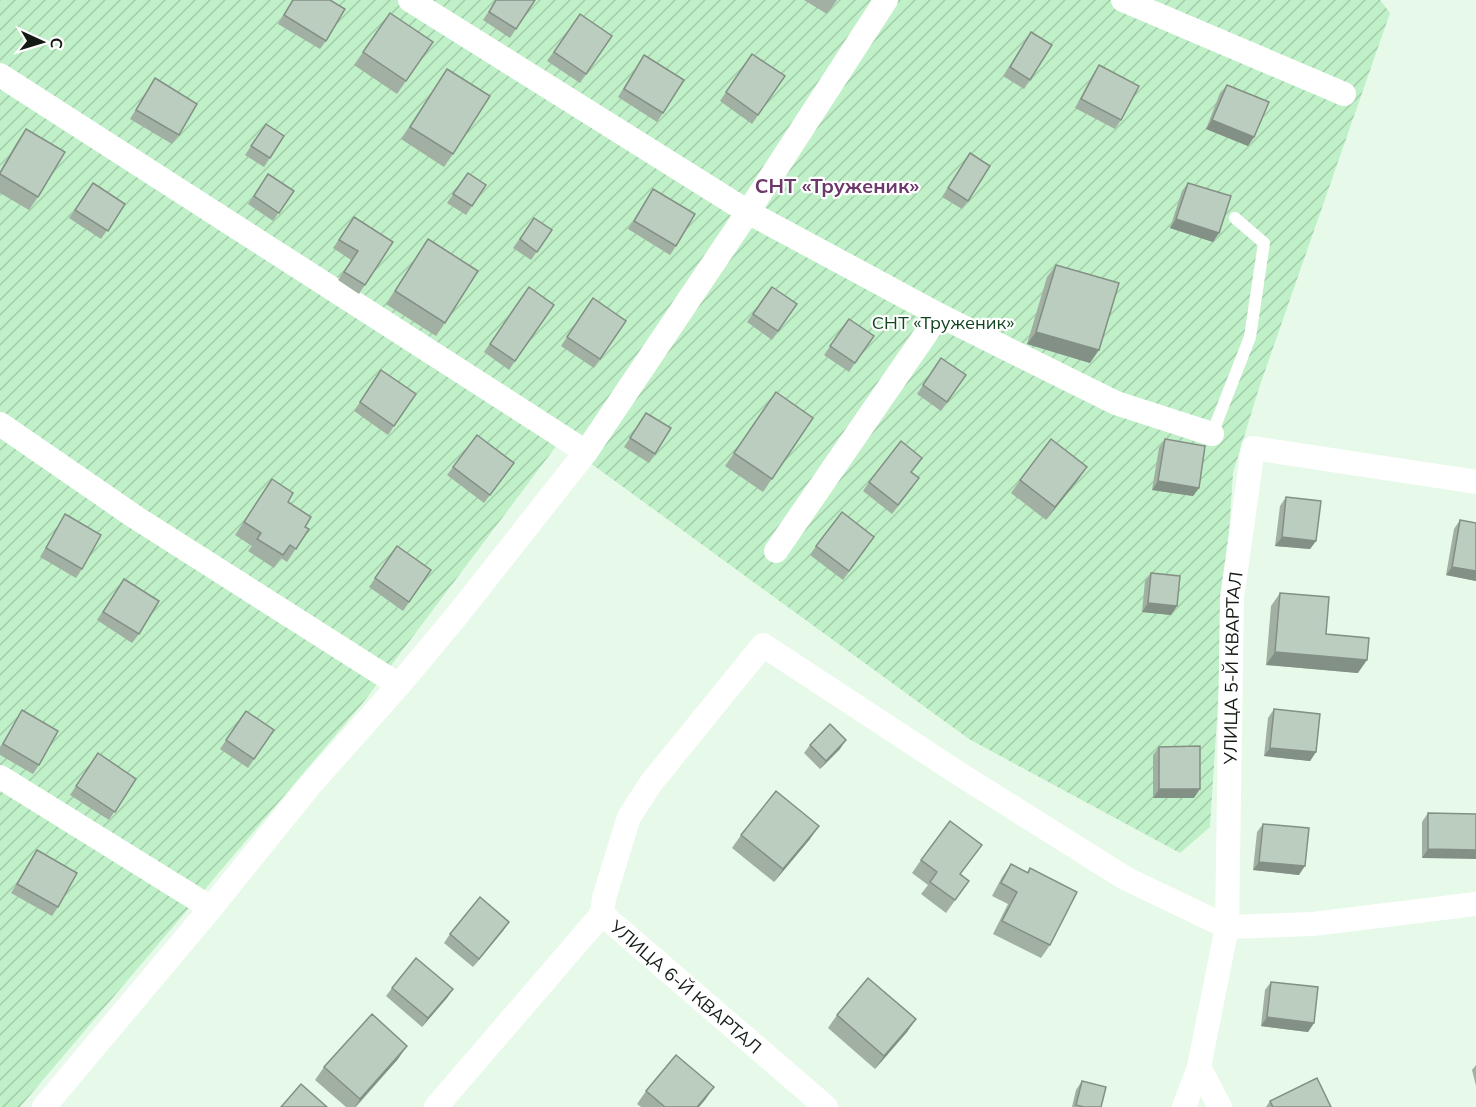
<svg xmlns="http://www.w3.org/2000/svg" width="1476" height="1107" font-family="Mulish,sans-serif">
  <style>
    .garden { fill: url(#garden-furrows) }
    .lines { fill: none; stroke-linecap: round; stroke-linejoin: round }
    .service { stroke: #fff; stroke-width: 12 }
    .minor { stroke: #fff; stroke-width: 24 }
    .wall { fill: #a1b0a3 }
    .shaded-wall { fill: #839085 }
    .building { fill: #bbcdbe; stroke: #839085; stroke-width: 1.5 }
    .labels { text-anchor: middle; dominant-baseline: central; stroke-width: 4.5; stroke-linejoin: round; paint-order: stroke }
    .park-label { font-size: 18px; fill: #134521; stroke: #fff }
    .street-label { font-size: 18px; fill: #141b15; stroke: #fff }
    .neighbourhood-label { font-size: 20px; font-weight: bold; fill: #6c3869; stroke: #fff }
  </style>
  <defs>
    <pattern id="garden-furrows" width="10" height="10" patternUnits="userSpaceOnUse" patternTransform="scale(1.5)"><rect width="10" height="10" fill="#bff0c7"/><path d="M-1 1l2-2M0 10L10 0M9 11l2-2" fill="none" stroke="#a3cdaa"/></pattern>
  </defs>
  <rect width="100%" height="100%" fill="#e7fae9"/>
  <polygon class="garden" points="0,0 1380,0 1390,13 1259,388 1233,473 1210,827 1180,853 969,739 560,441 362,704 20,1107 0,1107"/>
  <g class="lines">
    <polyline class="service" points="1212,434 1250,337 1264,243 1235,218"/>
    <g class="minor">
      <polyline points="410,0 748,212 939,315 1116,403 1212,434"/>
      <polyline points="1123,0 1344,94"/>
      <polyline points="0,75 586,452"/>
      <polyline points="0,424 135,517 399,685"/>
      <polyline points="776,551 939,315"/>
      <polyline points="0,777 211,908"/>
      <polyline points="602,914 604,898 629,817 651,783 763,645 958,773 1125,878 1227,927 1313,924 1476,904"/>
      <path id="s1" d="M602,914L826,1107"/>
      <polyline points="44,1107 211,908 311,784 399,685 459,613 586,452 748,212 886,0"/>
      <polyline points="436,1107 602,914"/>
      <polyline points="1184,1107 1199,1067"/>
      <path id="s2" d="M1220,1107L1199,1067L1227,927L1232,598L1253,448L1476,482"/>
    </g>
  </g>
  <g class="wall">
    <polygon points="292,0 330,0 326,41 320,49 278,24"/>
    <polygon points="496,0 516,29 510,38 483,20"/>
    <polygon points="804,0 837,0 827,14"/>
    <polygon points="390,13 406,81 397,94 354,65"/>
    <polygon points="580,14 586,74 580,83 547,61"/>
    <polygon points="1031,32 1030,80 1024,89 1003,76"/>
    <polygon points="752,54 785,76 752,124 720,101"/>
    <polygon points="644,55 663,113 657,122 618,97"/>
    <polygon points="1099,65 1121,120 1115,129 1075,108 1093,74"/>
    <polygon points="447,69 453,154 444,167 401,139"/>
    <polygon points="155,78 179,135 172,144 130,119"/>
    <polygon points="1227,85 1254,137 1248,146 1206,129 1220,93"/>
    <polygon points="266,124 284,136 264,167 245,155"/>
    <polygon points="26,129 38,197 29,210 0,193 0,171 17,142"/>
    <polygon points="970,153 968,201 962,209 942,197"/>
    <polygon points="468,173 472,206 466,215 447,203"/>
    <polygon points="268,174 294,191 273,221 248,204"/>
    <polygon points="93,183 125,204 101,239 69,218"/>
    <polygon points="1188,183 1219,233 1213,242 1170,228 1182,191"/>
    <polygon points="653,189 676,246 670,255 628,229"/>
    <polygon points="534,218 552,230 531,260 513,248"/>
    <polygon points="348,226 393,242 359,294 338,280 351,260 333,248"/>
    <polygon points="428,239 445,323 436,336 386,304"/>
    <polygon points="1056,265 1090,363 1027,344 1047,277"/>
    <polygon points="529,287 554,305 509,370 484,352"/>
    <polygon points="771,287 797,304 772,340 747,322"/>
    <polygon points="593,298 626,321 594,368 561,346"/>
    <polygon points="849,319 855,363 849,372 824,355"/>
    <polygon points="941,358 966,375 941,411 917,394"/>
    <polygon points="381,370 416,394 388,435 354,411"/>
    <polygon points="776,392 813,418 763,492 725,466"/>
    <polygon points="646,413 655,454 649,463 624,447"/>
    <polygon points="477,435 514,463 484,503 447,475"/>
    <polygon points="1165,439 1199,488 1193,496 1152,490 1159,448"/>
    <polygon points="1087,467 1046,520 1011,493 1020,480"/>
    <polygon points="911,472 913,487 892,514 863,491 869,482"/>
    <polygon points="272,479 305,527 309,529 287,562 281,558 274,568 248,551 252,546 235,535"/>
    <polygon points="1286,497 1316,541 1310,549 1275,546 1280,506"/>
    <polygon points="65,514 82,569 76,578 40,557"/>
    <polygon points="1460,520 1476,523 1476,581 1446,575 1454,529"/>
    <polygon points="397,546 431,570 403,611 369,587"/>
    <polygon points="816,546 868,546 843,580 810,555"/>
    <polygon points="1151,573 1177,606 1171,615 1142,612 1145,581"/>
    <polygon points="124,579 139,634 132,643 97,620"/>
    <polygon points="1280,593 1326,634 1358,673 1266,665 1271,606"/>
    <polygon points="1274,709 1316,752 1310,761 1264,756 1268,718"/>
    <polygon points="22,710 39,765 33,774 0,755 0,747"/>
    <polygon points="246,711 274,730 248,768 220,749"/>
    <polygon points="810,745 840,749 820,769 804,753"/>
    <polygon points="1159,747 1194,798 1153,798 1153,755"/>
    <polygon points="98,753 136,779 109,820 70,795"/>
    <polygon points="1428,813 1476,814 1422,858 1422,822"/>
    <polygon points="1263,824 1299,875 1253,870 1257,832"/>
    <polygon points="741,835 810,839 774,882 732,848"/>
    <polygon points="37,850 58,907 52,916 11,893"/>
    <polygon points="921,860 960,874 969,881 946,913 921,894 928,885 912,873"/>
    <polygon points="1011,864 1027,872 1030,868 1050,945 1041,958 993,934 1008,904 992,896 1002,877"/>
    <polygon points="509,922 473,967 444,943 450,934"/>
    <polygon points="1271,982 1314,1023 1308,1032 1261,1026 1265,990"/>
    <polygon points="392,988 453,989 422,1027 386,996"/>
    <polygon points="837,1015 916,1019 907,1032 875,1069 828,1028"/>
    <polygon points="398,1059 356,1107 346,1107 315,1080 324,1067"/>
    <polygon points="1476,1065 1476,1086 1472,1070"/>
    <polygon points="1082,1081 1101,1107 1072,1107 1076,1090"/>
    <polygon points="714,1087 699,1107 641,1107 637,1104 646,1091"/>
    <polygon points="1270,1101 1331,1107 1266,1107"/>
  </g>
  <g class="shaded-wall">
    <polygon points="1212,120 1254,137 1248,146 1206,129"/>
    <polygon points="1176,219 1219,233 1213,242 1170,228"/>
    <polygon points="1036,332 1099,350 1090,363 1027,344"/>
    <polygon points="1087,467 1078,480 1046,520 1055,507"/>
    <polygon points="1158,481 1199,488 1193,496 1152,490"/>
    <polygon points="1282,537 1316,541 1310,549 1275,546"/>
    <polygon points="1452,567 1476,571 1476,581 1446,575"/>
    <polygon points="1148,603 1177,606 1171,615 1142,612"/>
    <polygon points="1275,652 1367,660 1358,673 1266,665"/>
    <polygon points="846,740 840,749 820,769 826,761"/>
    <polygon points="1270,748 1316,752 1310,761 1264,756"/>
    <polygon points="1159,789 1200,789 1194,798 1153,798"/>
    <polygon points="819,826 810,839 774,882 783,869"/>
    <polygon points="1428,849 1476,850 1476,859 1422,858"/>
    <polygon points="1259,862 1305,866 1299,875 1253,870"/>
    <polygon points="509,922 503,931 473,967 479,959"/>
    <polygon points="453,989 447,998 422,1027 428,1018"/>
    <polygon points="1267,1017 1314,1023 1308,1032 1261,1026"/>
    <polygon points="916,1019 907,1032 875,1069 884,1056"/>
    <polygon points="407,1046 398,1059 355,1107 360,1099"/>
    <polygon points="714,1087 705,1100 699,1107 697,1107"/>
  </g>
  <g class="building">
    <polygon points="293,0 330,0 345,9 326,41 284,15"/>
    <polygon points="496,0 535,0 516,29 489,12"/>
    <polygon points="390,13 433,42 406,81 363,52"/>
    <polygon points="580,14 612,36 586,74 554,52"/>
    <polygon points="1031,32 1052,45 1030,80 1010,67"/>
    <polygon points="752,54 785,76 758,115 726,92"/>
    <polygon points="644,55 684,80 663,113 624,89"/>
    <polygon points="1099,65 1139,86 1121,120 1081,99"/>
    <polygon points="447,69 490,96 453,154 410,127"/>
    <polygon points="155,78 197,104 179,135 136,110"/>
    <polygon points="1227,85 1269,102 1254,137 1212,120"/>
    <polygon points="266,124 284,136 270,158 251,146"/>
    <polygon points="26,129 65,152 38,197 0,174 0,173"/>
    <polygon points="970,153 990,166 968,201 948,188"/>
    <polygon points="468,173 486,185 472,206 453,194"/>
    <polygon points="268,174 294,191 279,213 254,196"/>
    <polygon points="93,183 125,204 108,231 75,210"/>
    <polygon points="1188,183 1231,196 1219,233 1176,219"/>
    <polygon points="653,189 695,214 676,246 634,221"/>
    <polygon points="354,217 393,242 365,285 344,272 358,251 339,240"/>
    <polygon points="534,218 552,230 537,252 520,239"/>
    <polygon points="428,239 478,271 445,323 395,291"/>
    <polygon points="1056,265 1119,283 1099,350 1036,332"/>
    <polygon points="529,287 554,305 515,361 490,344"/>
    <polygon points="772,287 797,304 778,331 753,314"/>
    <polygon points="593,298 626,321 600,359 567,337"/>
    <polygon points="849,319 874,336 855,363 830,346"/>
    <polygon points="941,358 966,375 947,402 923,385"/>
    <polygon points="381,370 416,394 394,426 360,402"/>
    <polygon points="776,392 813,418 772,479 734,453"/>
    <polygon points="646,413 671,428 655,454 630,438"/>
    <polygon points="477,435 514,463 490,495 453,467"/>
    <polygon points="1051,439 1087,467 1055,507 1020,480"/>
    <polygon points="1165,439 1205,446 1199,488 1158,481"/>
    <polygon points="901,441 922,458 911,472 919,478 898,505 869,482"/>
    <polygon points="272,479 293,493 288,502 311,517 305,527 309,529 296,549 290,545 283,555 257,539 261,533 244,522"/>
    <polygon points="1286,497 1321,501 1316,541 1282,537"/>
    <polygon points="842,512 874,537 849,571 816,546"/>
    <polygon points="65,514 101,535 82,569 46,548"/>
    <polygon points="1460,520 1476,523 1476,571 1452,567"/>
    <polygon points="397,546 431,570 409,602 375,578"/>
    <polygon points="1151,573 1180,576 1177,606 1148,603"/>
    <polygon points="124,579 159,601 139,634 103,612"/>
    <polygon points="1280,593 1329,597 1326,634 1369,638 1367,660 1275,652"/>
    <polygon points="1274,709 1320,714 1316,752 1270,748"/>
    <polygon points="22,710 58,731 39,765 3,744"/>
    <polygon points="246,711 274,730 254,759 226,740"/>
    <polygon points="830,724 846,740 826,761 810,745"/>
    <polygon points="1200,746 1200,789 1159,789 1159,747"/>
    <polygon points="98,753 136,779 115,812 76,786"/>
    <polygon points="776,791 819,826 783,869 741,835"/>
    <polygon points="1428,813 1476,814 1476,850 1428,849"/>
    <polygon points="950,821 982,845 960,874 969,881 955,900 930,882 937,872 921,860"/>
    <polygon points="1263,824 1309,828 1305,866 1259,862"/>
    <polygon points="37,850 77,873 58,907 17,884"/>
    <polygon points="1011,864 1028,873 1030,868 1077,892 1050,945 1002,921 1017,892 1001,883"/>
    <polygon points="480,897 509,922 479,959 450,934"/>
    <polygon points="416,958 453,989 428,1018 392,988"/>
    <polygon points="868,978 916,1019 884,1056 837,1015"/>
    <polygon points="1271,982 1318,987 1314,1023 1267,1017"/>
    <polygon points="372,1014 407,1046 360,1099 324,1067"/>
    <polygon points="676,1055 714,1087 697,1107 665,1107 646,1091"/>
    <polygon points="1317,1078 1331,1107 1273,1107 1270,1101"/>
    <polygon points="1082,1081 1106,1087 1101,1107 1084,1107 1076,1105"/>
    <polygon points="301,1084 327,1107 281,1107"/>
  </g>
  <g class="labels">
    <g class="park-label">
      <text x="943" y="322">СНТ «Труженик»</text>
    </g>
    <g class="street-label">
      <text stroke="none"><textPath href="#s2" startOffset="447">УЛИЦА 5-Й КВАРТАЛ</textPath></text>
      <text stroke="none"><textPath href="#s1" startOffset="111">УЛИЦА 6-Й КВАРТАЛ</textPath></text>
    </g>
    <g class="neighbourhood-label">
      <text x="837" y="185">СНТ «Труженик»</text>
    </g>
  </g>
  <g transform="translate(42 42) rotate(94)" stroke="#ffffff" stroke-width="4.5" paint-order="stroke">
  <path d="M0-4.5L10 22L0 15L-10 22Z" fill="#141b15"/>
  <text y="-9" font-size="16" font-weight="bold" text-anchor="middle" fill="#141b15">С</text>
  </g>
</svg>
